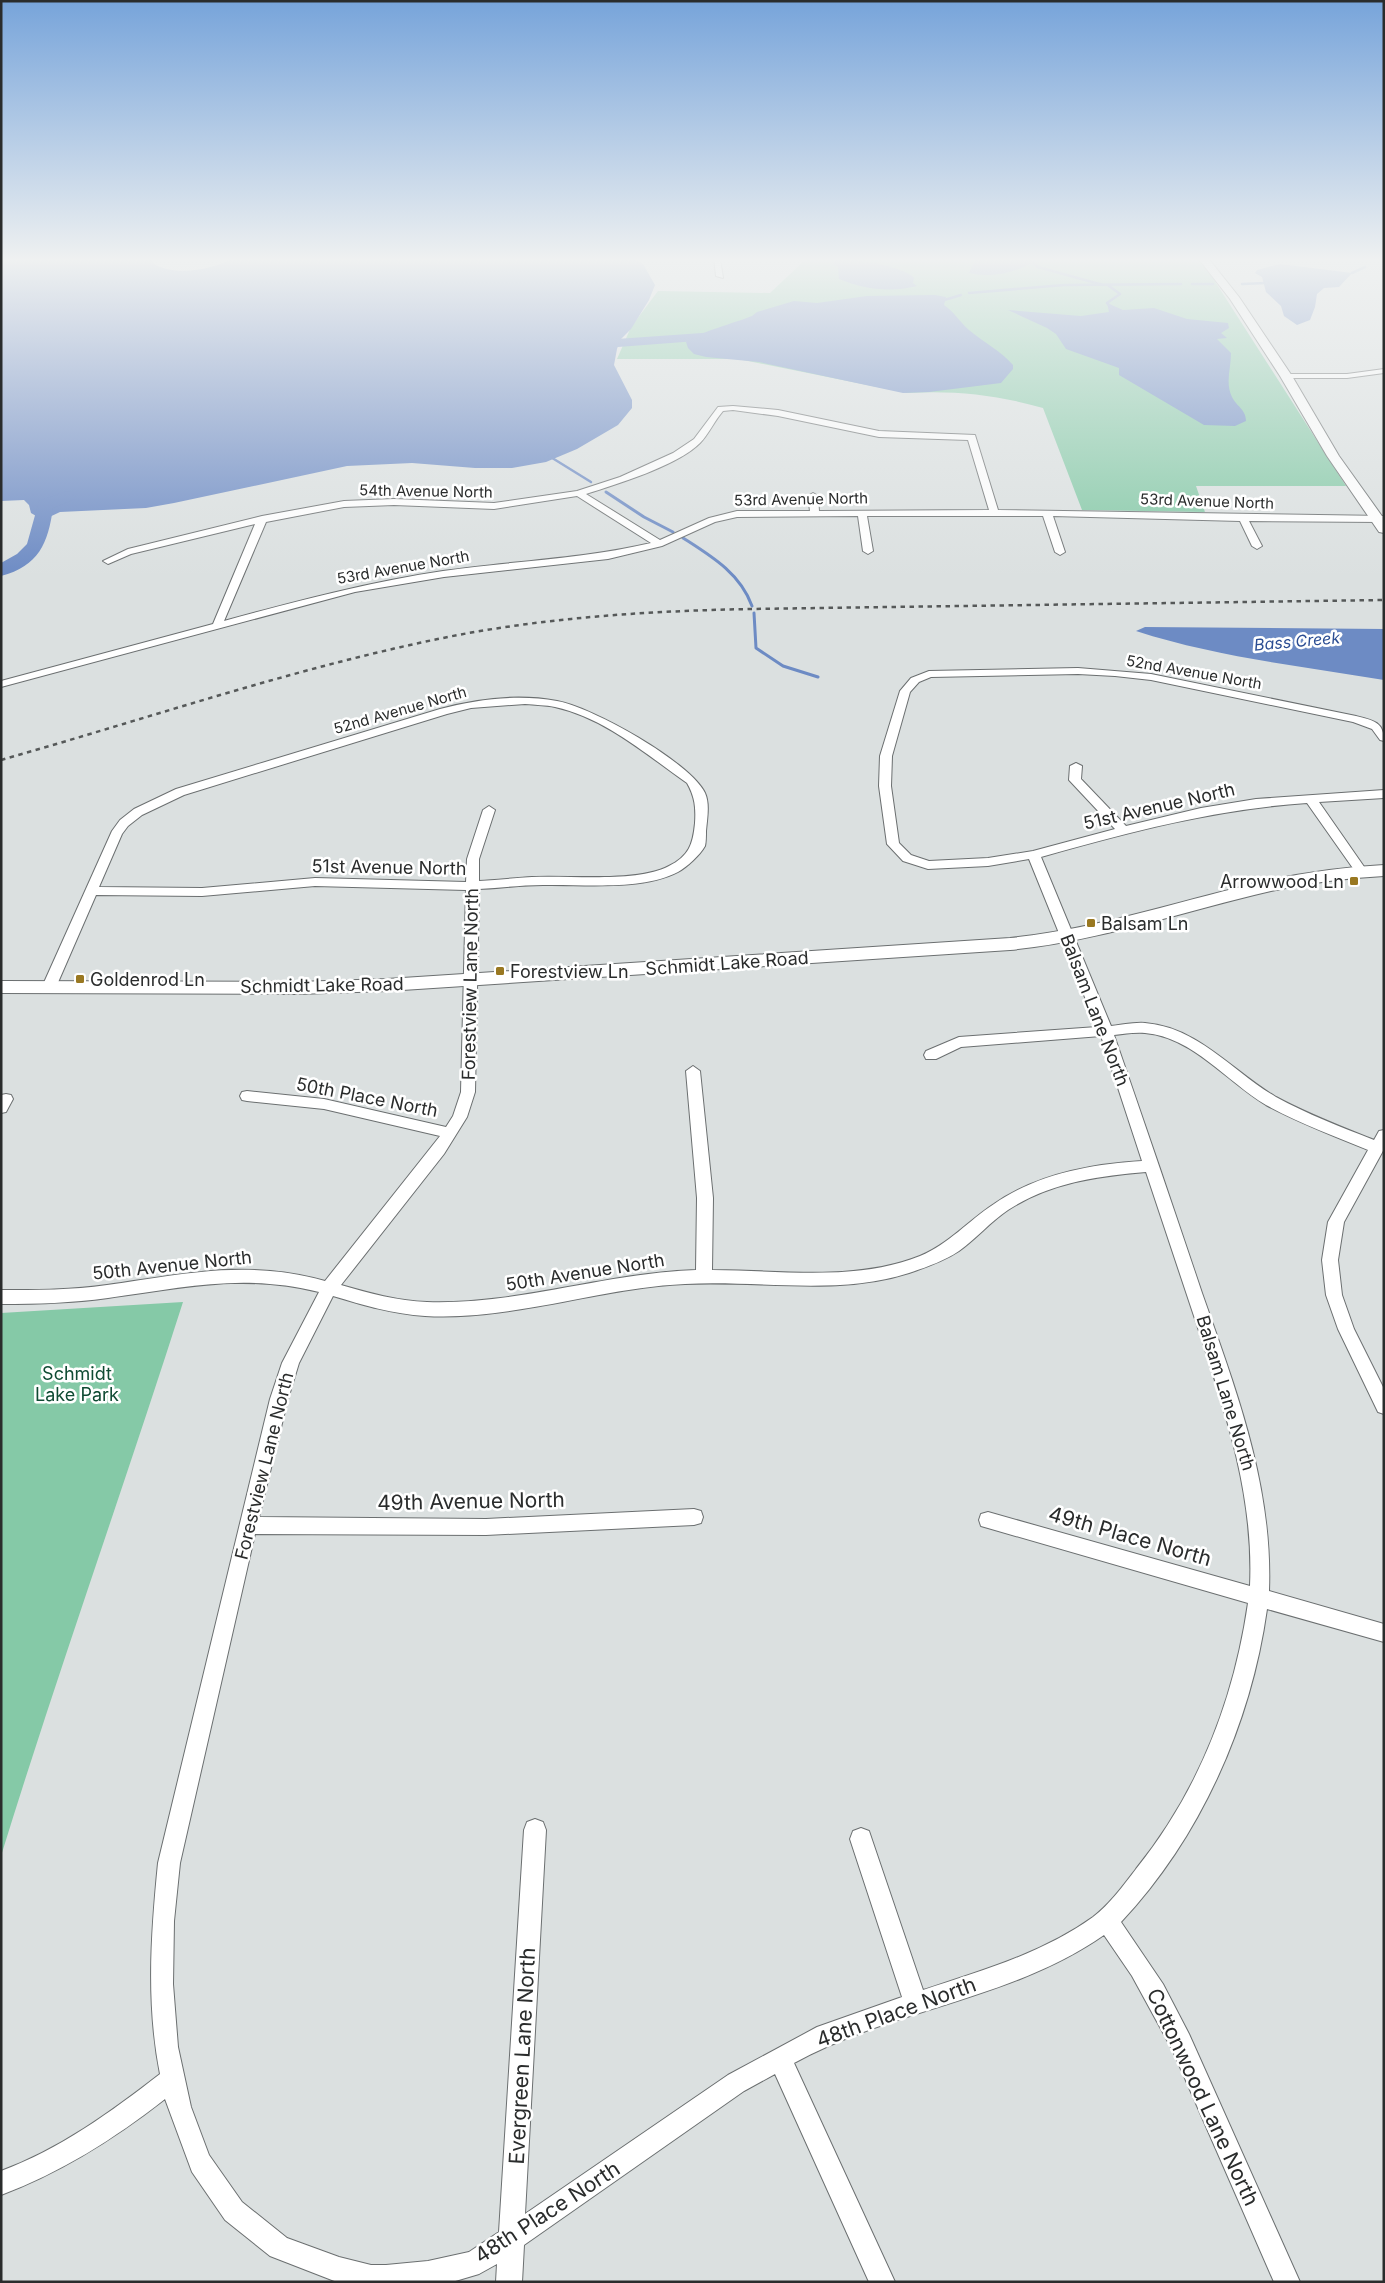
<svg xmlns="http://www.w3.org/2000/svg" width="1385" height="2283" font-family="Inter,sans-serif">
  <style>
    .green { fill: #85c9a7 }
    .water { fill: #6d8bc4 }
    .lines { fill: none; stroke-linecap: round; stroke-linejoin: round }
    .stream-far1 { stroke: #6d8bc4; stroke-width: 2.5 }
    .stream { stroke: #6d8bc4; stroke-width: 3 }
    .river { fill: #6d8bc4; fill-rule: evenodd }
    .street-casing { stroke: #6b6f70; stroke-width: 2 }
    .secondary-casing { stroke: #6b6f70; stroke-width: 2 }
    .street { fill: #fff; fill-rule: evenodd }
    .secondary { fill: #fff; fill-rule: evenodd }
    .rail { stroke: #565959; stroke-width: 2.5; stroke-dasharray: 4.5 4.5; stroke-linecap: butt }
    .poi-dot { fill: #997821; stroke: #fff; stroke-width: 2 }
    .labels { text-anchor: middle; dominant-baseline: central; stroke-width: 5; stroke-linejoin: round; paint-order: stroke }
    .far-street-label { font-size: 15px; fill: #2a2c2c; stroke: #fff }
    .far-water-label { font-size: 16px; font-style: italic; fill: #2b4d93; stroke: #fff }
    .street-label { font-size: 18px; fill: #2a2c2c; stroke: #fff }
    .poi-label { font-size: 18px; fill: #2a2c2c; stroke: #fff; text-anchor: start }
    .park-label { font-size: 18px; fill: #0f4b33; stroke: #fff }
    .near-street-label { font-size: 21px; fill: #2a2c2c; stroke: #fff }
  </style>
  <rect width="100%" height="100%" fill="#dbe0e0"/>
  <g class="green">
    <path d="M807,258H1200L1346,486H1196L1205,512L1082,510L1043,408C998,395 954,390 907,393L738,359H617L631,327L658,291L770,293Z"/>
    <path d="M183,1302C124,1487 58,1671 1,1856V1313Z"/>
  </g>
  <g class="water">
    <path d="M1,258H154L153,263C171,277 215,270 232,258H634L643,264L655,285L649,300L631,329L620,340L617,349L614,365L632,400V408L618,425L577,449L546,462L512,468H475L412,463L347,466L174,503L146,508L60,512L43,520L31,513L29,505L24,500L1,501Z"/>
    <path d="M976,258H1035L1034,262C1014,273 992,278 969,273Z"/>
    <path d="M838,259C855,259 904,266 914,278L913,283L917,286C889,293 864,289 839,279L838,267L832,263Z"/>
    <polygon points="1280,264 1352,273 1339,287 1324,288 1317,294 1315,307 1310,320 1297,325 1284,316 1281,306 1266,292 1262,277 1255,273 1257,270"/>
    <path d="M935,295L946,297L944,305C954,312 959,321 969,330C984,343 1000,350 1013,365V369L1001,383L929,392L903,393L759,362L706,357L694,354L688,348L686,342C699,332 735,323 752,316L757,312L794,301L817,303L867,296Z"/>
    <path d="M1107,303L1123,310L1154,308L1187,319L1228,323L1229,328L1221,333L1227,338L1217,339L1231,353C1231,369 1225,382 1232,397C1236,406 1246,409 1246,421L1235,426L1204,425L1119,375V368L1066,349L1056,334L1047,328L1008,310L1081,316L1109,312Z"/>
    <path d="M1145,627L1384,629V680C1301,666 1216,657 1136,631Z"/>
  </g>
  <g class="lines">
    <g class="stream-far1">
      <polyline points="1027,258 1038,267 1103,285"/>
      <polyline points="1352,273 1365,267"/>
      <polyline points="1192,284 1213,284"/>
      <polyline points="1242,284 1265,283"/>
      <polyline points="1109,286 1120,294 1107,303 1112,308"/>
      <polyline points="969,293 1064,285 1181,284"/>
      <polyline points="941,301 961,295"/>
      <polyline points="549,456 591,482"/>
    </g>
    <g class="stream">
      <polyline points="606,492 644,517 673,532"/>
      <path d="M683,538C711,556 740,573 752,606"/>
      <polyline points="754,613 756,648 783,666 818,677"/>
    </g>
    <g class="river">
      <polygon points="731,331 738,335 736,338 605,348 583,358 576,354 602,340"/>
      <path d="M67,491L73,492L76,496L73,500L53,508C48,543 39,566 1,576V563L17,554L27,544L39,501Z"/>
    </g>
    <g class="street-casing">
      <g id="street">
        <polygon points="714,258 720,258 723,278 716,276"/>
        <polygon points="1384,369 1384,373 1347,378 1286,378 1282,376 1286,374 1347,374"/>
        <path d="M733,406L778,410L879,431L975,435L998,510L1384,516V522L1249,521L1262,546L1257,549L1252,546L1240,521L1053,516L1065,552L1060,555L1055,552L1043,516H867L873,551L868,554L863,551L858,516L737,517L715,522L662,546L608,559L444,577L355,592L1,687V681L213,624L255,524L131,554L108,564L103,561L128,549L262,516L344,501L394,499L494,503L577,491L620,477L673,453L694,439L718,407ZM733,410L778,416L879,437L968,440L989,510L819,511L818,496L813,493L808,496L810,511H737L709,518L660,540L586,494C617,484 677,466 700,443C709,434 714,421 723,411ZM577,496L651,543C583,559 513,561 443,571C369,582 297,601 224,621L266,522L344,507L394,505L494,509Z"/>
        <path d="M1078,668L1151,674L1356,716C1373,720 1384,722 1384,741L1380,740L1372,729L1353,722L1151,680L1115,676L1078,674L931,677L919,682L910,692L892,756L891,786L899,843L911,855L929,861L988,858L1033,851L1115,829L1069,780L1070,766L1076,763L1082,766L1081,779L1126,826L1201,808L1256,799L1384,790V798L1319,802L1367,871L1361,875L1357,874L1307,803C1216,809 1129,832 1041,857L1111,1026C1122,1025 1134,1022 1145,1023C1198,1027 1233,1072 1276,1097C1307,1114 1341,1127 1374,1140L1379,1131L1384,1130V1149L1344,1222L1338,1260L1342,1295L1354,1329L1384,1389V1414L1378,1412L1338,1329L1326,1295L1322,1260L1328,1222L1368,1150C1334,1136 1299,1123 1266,1105C1227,1082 1193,1037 1145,1033C1135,1032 1124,1034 1114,1035C1144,1122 1173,1206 1202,1293C1236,1390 1273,1486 1269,1591L1384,1624V1642L1267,1609C1251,1723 1201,1837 1121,1922L1163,1984L1189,2034L1300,2282H1274L1173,2051L1132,1976L1104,1935C1011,2000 892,2009 794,2063L895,2282H869L775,2074L744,2091L524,2245L522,2282H496L497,2264L479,2274L452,2282H337L270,2256L225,2220L192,2172L165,2099C114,2139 62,2172 1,2195V2171C60,2149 111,2112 160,2074C146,2004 151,1933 158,1863L270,1399L282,1363L319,1292C241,1273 185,1288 108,1298C72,1303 37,1304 1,1304V1290C37,1290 72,1290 107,1285C186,1274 246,1259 325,1281L440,1136L324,1109L247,1101L242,1100L240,1096L242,1092L247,1091L324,1099L446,1127L453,1116L461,1092L466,890L315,886L202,896L96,895L56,987L49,992L44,990L42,987L112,831L120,820L134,809L176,789L440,709C477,699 519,694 557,701C592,707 690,762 705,793C710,804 707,819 706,831C706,835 706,842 705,846C700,855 687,867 678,872C642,891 583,884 543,885C522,885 500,888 479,889L475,1092L467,1117L444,1154L341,1285C369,1293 398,1301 427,1302C518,1305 605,1273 696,1270L697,1198L686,1071L693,1066L700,1071L713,1198L712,1270C780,1270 855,1282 920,1256C949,1244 968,1221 994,1204C1037,1174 1091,1164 1142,1161L1101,1036L961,1047L936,1059H926L924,1055L926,1051L959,1037L1097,1027L1029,859L988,866L928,869L903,861L887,844L879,786L880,756L900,691L911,678L929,671ZM525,704C535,705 546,705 555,707C605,718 647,755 687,783C695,797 696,808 695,823C693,844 689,856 669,866C637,883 570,875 532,877C515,878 497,880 479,881V859L495,810L489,806L483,810L467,859L466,882L315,878L202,888L99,887L122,834L128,826L142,815L184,795L447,714L471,708ZM1146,1172C1164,1226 1182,1280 1200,1334C1227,1416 1254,1498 1250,1586L988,1512L981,1514L979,1520L981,1526L988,1528L1248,1603C1234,1700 1198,1792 1136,1869C1123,1886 1110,1904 1093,1917C1043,1953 981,1971 923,1990L869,1831L861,1828L853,1831L850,1839L902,1997L817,2027L728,2075L525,2214L546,1830L543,1822L535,1819L527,1822L524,1830L499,2232L469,2252L428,2261L386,2265H371L339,2257L287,2238L242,2202L209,2155L191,2107L178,2047L173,1984L174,1921L180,1863L255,1534L486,1535L694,1525L701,1523L703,1517L701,1511L694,1509L486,1519L259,1517L288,1399L299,1363L333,1296C363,1305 393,1314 425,1316C512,1321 598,1288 685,1284C759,1280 838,1296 909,1273C927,1267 944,1261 959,1251C977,1238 990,1222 1008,1210C1049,1183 1098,1176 1146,1172Z"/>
        <polygon points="6,1094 11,1095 13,1099 6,1112 1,1113 1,1095"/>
      </g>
    </g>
    <g class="secondary-casing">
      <g id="secondary">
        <polygon points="1198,258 1208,258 1239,297 1292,376 1339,456 1384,519 1384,533 1379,532 1327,456 1280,376 1230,299"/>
        <path d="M1384,865V876C1346,878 1308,883 1271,891C1184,911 1100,941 1010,950L387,991L297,994L1,993V981L297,982L387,979L1010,938C1099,929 1184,899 1271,880C1308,872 1346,867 1384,865Z"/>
      </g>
    </g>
    <use href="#street" class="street"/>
    <use href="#secondary" class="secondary"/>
    <path class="rail" d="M1,760C153,717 303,665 458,635C554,617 651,611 749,609L1384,600"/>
  </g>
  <linearGradient id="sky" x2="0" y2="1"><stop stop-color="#77a4da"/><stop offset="0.45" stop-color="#eff1f1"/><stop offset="1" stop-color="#eff1f1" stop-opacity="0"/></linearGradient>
  <rect width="1385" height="578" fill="url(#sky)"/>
  <g class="poi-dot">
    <rect x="1349" y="876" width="10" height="10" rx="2.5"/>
    <rect x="1086" y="918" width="10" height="10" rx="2.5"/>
    <rect x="495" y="966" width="10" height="10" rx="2.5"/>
    <rect x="75" y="974" width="10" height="10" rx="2.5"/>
  </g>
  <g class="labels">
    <g class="far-street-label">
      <text transform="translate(426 491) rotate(1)">54th Avenue North</text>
      <text transform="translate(801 499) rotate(-1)">53rd Avenue North</text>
      <text transform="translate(1207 501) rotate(2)">53rd Avenue North</text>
      <text transform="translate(403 567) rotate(-10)">53rd Avenue North</text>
      <text transform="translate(1194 672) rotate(10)">52nd Avenue North</text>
      <text transform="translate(400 710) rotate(-16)">52nd Avenue North</text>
    </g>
    <g class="far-water-label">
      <text transform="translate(1297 641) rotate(-5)">Bass Creek</text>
    </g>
    <g class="street-label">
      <text transform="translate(1159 806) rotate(-13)">51st Avenue North</text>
      <text transform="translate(389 867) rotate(1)">51st Avenue North</text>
      <text transform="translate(727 963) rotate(-4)">Schmidt Lake Road</text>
      <text transform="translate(470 984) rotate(-89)">Forestview Lane North</text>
      <text transform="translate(322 985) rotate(-1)">Schmidt Lake Road</text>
      <text transform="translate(1095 1010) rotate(69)">Balsam Lane North</text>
      <text transform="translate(367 1097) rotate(11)">50th Place North</text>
      <text transform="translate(172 1265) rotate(-6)">50th Avenue North</text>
      <text transform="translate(585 1272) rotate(-9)">50th Avenue North</text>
      <text transform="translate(1226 1393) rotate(73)">Balsam Lane North</text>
      <text transform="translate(264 1466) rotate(-76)">Forestview Lane North</text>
    </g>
    <g class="poi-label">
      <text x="1344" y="881" text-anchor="end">Arrowwood Ln</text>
      <text x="1101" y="923">Balsam Ln</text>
      <text x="510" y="971">Forestview Ln</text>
      <text x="90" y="979">Goldenrod Ln</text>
    </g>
    <g class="park-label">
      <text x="77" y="1373">Schmidt<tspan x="77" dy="21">Lake Park</tspan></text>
    </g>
    <g class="near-street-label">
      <text transform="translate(471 1501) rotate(-1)">49th Avenue North</text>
      <text transform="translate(1130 1536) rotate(16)">49th Place North</text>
      <text transform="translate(896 2012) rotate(-20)">48th Place North</text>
      <text transform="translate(522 2056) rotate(-87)">Evergreen Lane North</text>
      <text transform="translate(1203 2097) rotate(65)">Cottonwood Lane North</text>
      <text transform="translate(547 2212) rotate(-33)">48th Place North</text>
    </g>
  </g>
  <rect width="1385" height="2283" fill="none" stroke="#2a2c2c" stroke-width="5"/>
</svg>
